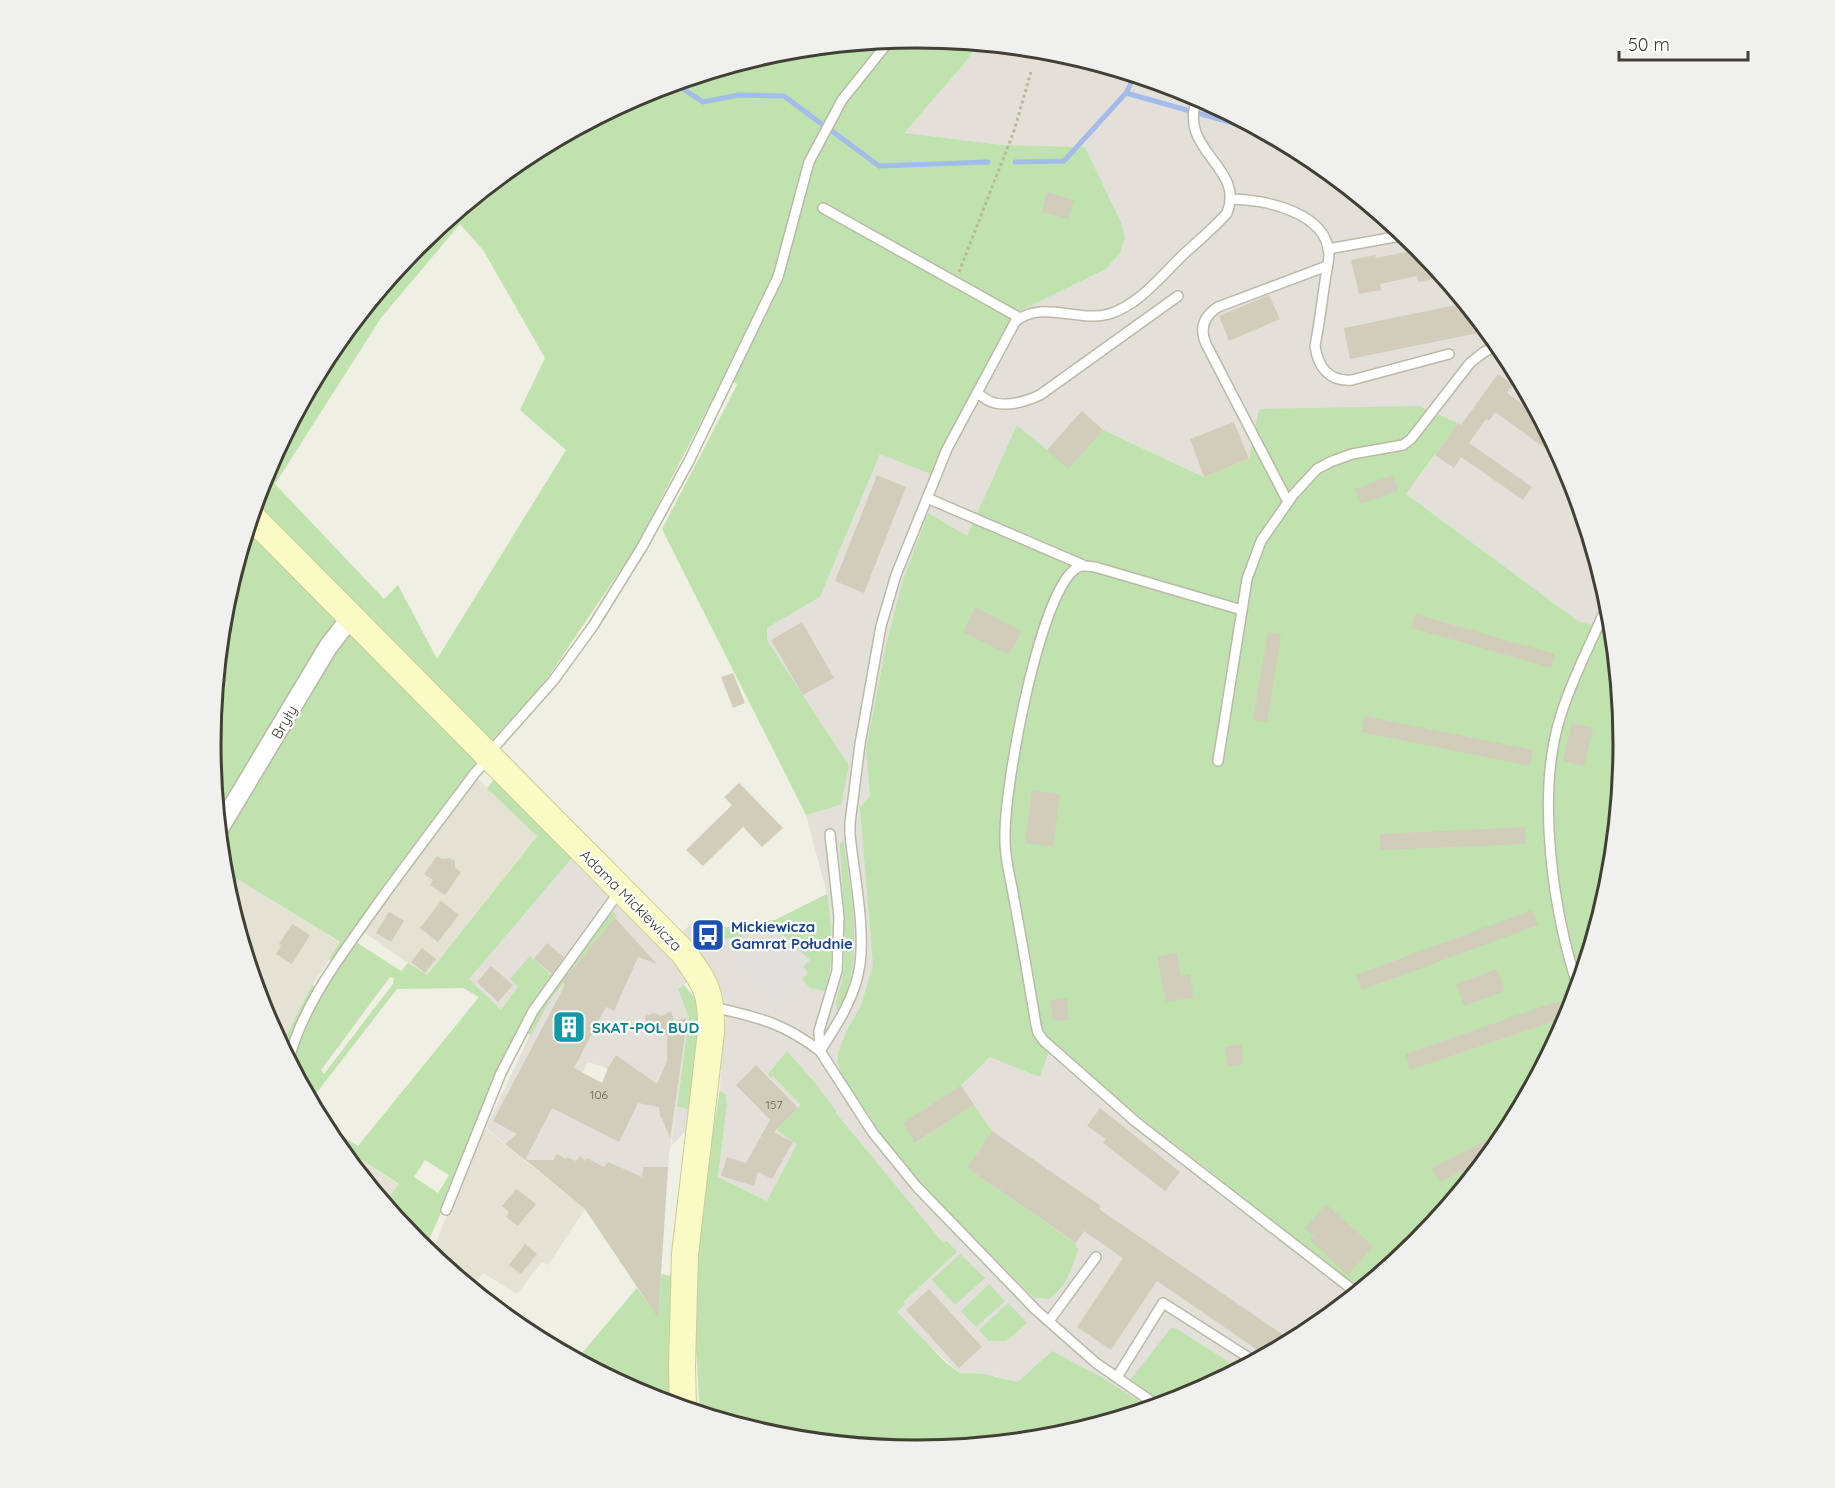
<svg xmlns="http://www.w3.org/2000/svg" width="1835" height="1488" font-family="Quicksand,sans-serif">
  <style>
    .residential { fill: #e4e2d2 }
    .industrial { fill: #e2e0d9; fill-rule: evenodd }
    .green { fill: #bfe2af; fill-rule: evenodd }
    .parking { fill: #e1e0dc }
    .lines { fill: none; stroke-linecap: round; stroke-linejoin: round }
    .stream { stroke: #a3bcea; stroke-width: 5 }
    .building { fill: #d1cdba }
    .lane-casing { stroke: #bbb9a7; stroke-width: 12 }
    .street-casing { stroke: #bbb9a7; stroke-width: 21 }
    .secondary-casing { stroke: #cdcc96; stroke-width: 28 }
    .path { stroke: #bcb799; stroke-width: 3; stroke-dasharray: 3 3; stroke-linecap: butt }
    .lane { stroke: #fff; stroke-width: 9 }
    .street { stroke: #fff; stroke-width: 18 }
    .secondary { stroke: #fafac4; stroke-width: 26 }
    .labels { text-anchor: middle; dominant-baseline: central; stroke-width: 4.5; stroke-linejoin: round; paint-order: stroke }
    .number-label { font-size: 12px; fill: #666356 }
    .street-label { font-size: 15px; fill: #424034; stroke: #fff }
    .transit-label { font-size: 15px; font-weight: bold; fill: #164399; stroke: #fff; text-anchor: start }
    .culture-label { font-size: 15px; font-weight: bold; fill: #0d838f; stroke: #fff; text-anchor: start }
    .rim { fill: none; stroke: #424034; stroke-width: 3 }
  </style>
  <rect width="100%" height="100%" fill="#f0efe3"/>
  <g class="residential">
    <polygon points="477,778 537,835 426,976 364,932"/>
    <polygon points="238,878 340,943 310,988 287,1034 270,1024 265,1014 228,893"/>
    <polygon points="482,1126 585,1209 548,1265 542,1262 517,1294 483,1273 473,1289 431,1255"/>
    <polygon points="335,1143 399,1185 385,1203"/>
  </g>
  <g class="industrial">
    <polygon points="979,44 1056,51 1188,91 1310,157 1417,245 1505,352 1570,474 1610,607 1612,619 1604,630 1578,621 1406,494 1435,455 1249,459 1204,477 1103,430 967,537 928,514 903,580 887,640 866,749 1040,1077 1055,1037 1032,790 1060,794 1211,1111 1216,1185 1357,1293 1310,1332 1188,1397 1129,1415 996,1376 960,1373 767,1201 718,1177 727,1105 726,1095 720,1090 723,1022 721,988 708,963 681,933 692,923 721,928 775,920 827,894 806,815 841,805 767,640 767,628 820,597 880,454 1018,312 1106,269 1120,253 1125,238 1085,147 1003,145 903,133 963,65"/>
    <path d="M572,858L627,910L693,978L678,989L689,1018L688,1035L669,1155L658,1318L585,1209L486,1128L530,1035L518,1027L468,979ZM588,1062L604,1067L636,1088L567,1102Z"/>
  </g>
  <g class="green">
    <path d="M918,38L979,44L963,65L904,133L1003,145L1085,147L1121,223L1125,238L1120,253L1106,269L1018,312L936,476L880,454L820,597L767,628V640L849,766L841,805L806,815L662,529L737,385L730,376L723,379L636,547L544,683L490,742L255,506L265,473L330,351L418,244L525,156L647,91L780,51ZM460,224L483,250L545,358L520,410L566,450L437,659L398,585L384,599L275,484L381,318Z"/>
    <path d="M1419,406L1458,423L1406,494L1578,621L1604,629L1612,619L1624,744L1610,882L1570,1015L1505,1137L1417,1244L1357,1293L1216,1186L1215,1175L1124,1105L1052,1043L1040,1077L990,1057L961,1085L903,1123L916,1143L974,1105L992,1131L967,1168L1075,1243L1078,1250C1072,1268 1065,1289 1049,1299L1033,1297L930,1194L879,1134L870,1116L843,1078L838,1063V1053L848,1028L861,1006L873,965L860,808L870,796L866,749L887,640L903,580L928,513L967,536L1017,425L1047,450L1103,430L1204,477L1249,459L1259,409Z"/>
    <polygon points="247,531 337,621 329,638 219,824 211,744 225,606"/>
    <polygon points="348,633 476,762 472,770 333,962 329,959 340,942 238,879 228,893 225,881 220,835"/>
    <path d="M494,780L572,858L469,979L501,1010L518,987L510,979L530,956L551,975L588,928L595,932L612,911L617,915L550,1000L531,1035L522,1030L425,1249L418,1243L385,1203L399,1184L335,1143L323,1124L358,1146L479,997L463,988L397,989L311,1100L291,1064C306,1019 329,980 356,942L401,971L408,963L427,975L537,836L487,788ZM390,977L394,978L393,984L324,1074L321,1070ZM425,1160L449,1175L438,1193L414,1177Z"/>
    <path d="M843,840C852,896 864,955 841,1009L837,1011C834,999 842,987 843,975C848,932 842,889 840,845Z"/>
    <path d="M827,894C832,928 834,958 826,991L810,988L802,979L808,973L767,929L733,938L721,939V928L775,920Z"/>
    <polygon points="312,985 317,988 294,1029 286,1054 270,1024 287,1034"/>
    <polygon points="684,985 696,999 700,1027 690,1110 677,1107 689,1018 678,989"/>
    <polygon points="787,1051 815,1083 836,1111 835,1112 943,1243 947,1241 957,1252 903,1302 905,1304 897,1312 945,1362 960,1373 984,1374 1018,1382 1052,1351 1101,1377 1150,1408 1055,1437 918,1450 779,1437 700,1413 694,1314 705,1177 720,1090 726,1095 727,1105 718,1177 767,1201 797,1144 778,1131 778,1128 801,1105 773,1076 771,1078 768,1074"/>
    <polygon points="960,1254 985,1278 955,1305 932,1280"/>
    <polygon points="661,1274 678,1277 676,1405 647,1397 577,1359 637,1288 658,1317"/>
    <polygon points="989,1284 1005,1301 976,1327 961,1311"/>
    <polygon points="1008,1303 1027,1323 1006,1341 989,1341 979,1330"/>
    <polygon points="1171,1328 1177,1329 1240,1369 1188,1397 1166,1403 1133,1383 1131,1379"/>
  </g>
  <g class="parking">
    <polygon points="767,929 778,932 787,938 810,960 803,967 808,972 777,1005 733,962 761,931"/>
    <polygon points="677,1107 690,1110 688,1129 671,1146"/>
  </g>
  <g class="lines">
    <g class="stream">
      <polyline points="674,83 703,102 739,95 784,96 823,125"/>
      <polyline points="1126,93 1251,128 1255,127"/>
      <polyline points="832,131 879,166 988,162"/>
      <polyline points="1015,162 1064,161 1126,93 1135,75"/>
    </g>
  </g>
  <g class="building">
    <polygon points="1047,192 1074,200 1068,219 1042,212"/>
    <polygon points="1421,249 1443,277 1418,282 1417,276 1380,284 1381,290 1359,294 1351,260 1375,255 1376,258"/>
    <polygon points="1269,295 1280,319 1229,341 1219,316"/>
    <polygon points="1466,303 1488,331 1350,359 1344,328"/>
    <polygon points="1498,374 1513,385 1507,393 1540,417 1563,461 1495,412 1489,421 1486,419 1469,443 1532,487 1523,500 1461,457 1454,468 1435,455 1458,423 1461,425"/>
    <polygon points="1082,411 1103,430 1068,469 1047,450"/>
    <polygon points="1234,422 1249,459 1204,477 1190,439"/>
    <polygon points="877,475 906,487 864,593 835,581"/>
    <polygon points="1393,475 1398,491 1361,504 1355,489"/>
    <polygon points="975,607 1022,631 1009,655 963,632"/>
    <polygon points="1415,614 1555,654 1551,668 1411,628"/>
    <polygon points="802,622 834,678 803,695 771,640"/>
    <polygon points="1268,632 1281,635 1267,722 1253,720"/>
    <polygon points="733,673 745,703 733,708 721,677"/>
    <polygon points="1364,716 1533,750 1530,766 1361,732"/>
    <polygon points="1572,723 1593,728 1584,766 1563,761"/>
    <polygon points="739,783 783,828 762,847 743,827 703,866 686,850 732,805 724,797"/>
    <polygon points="1032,790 1060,794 1053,847 1025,843"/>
    <polygon points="1525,827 1526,844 1380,850 1380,834"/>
    <polygon points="437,856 442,859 450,858 455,861 455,868 461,872 445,895 430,885 433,880 424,874"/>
    <polygon points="441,901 459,915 438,942 420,928"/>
    <polygon points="1532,910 1538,925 1362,990 1356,975"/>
    <polygon points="389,912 404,921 391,942 376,933"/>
    <polygon points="615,918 657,964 638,957 614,1011 606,1007 574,1068 602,1083 608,1068 616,1055 657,1084 667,1061 667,1035 648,1035 645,1016 654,1013 662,1016 671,1011 674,1021 686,1018 686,1028 670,1138 662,1118 660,1117 659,1107 638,1103 619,1142 552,1108 525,1160 505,1144 517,1134 493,1121 565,985 562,982"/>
    <polygon points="292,924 310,935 292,964 276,954 281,946 279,944"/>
    <polygon points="547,943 564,957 552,974 534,959"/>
    <polygon points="422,948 436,959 425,973 411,962"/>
    <polygon points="1177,953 1181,976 1190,974 1194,997 1166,1002 1157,957"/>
    <polygon points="491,966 513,985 498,1002 477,982"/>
    <polygon points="1497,969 1505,991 1464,1006 1456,984"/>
    <polygon points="1067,998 1069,1020 1053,1021 1050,1000"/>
    <polygon points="1559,1001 1564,1018 1410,1070 1405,1054"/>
    <polygon points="1241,1044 1244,1064 1228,1067 1225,1047"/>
    <polygon points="756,1065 798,1108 774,1132 793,1142 772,1179 758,1172 754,1186 721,1176 727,1157 746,1163 770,1120 736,1085"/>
    <polygon points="961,1085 974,1105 915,1143 903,1123"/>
    <polygon points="1100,1108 1180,1172 1165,1191 1103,1143 1106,1139 1087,1126"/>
    <polygon points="1509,1129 1487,1159 1440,1182 1432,1168"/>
    <polygon points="992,1131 1101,1206 1099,1209 1292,1341 1265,1355 1157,1281 1111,1350 1077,1327 1123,1258 1084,1231 1076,1243 967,1168"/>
    <polygon points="557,1154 566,1159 567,1157 576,1161 580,1156 585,1161 587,1158 604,1167 608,1162 642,1177 643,1167 668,1167 658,1318 585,1209 526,1160 553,1160"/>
    <polygon points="516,1189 536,1204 518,1226 506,1217 509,1212 502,1206"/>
    <polygon points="1326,1204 1373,1246 1348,1275 1310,1240 1314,1236 1305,1228"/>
    <polygon points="525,1244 537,1254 521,1274 509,1265"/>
    <polygon points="929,1289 982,1347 959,1368 906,1310"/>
  </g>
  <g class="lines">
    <g class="lane-casing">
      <g id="lane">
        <path d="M1231,199C1263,199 1327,212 1329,254C1329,262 1326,273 1325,281C1322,303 1319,325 1315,346C1318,367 1329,382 1352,380L1449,354"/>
        <polyline points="823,208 1020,318"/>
        <polyline points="1328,249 1406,235"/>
        <path d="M977,393C983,397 988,402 995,403C1009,406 1027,401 1040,395L1178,296"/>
        <polyline points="927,498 1083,565"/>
        <path d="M1288,502L1206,344C1199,328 1204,316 1218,307L1327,266"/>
        <path d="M1242,610L1095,567C1087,566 1080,564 1074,570C1038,599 1003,792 1005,841C1005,860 1011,880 1014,899C1022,941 1029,983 1036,1025L1038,1033L1044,1041L1136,1122L1357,1293"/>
        <polyline points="489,753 553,681 593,626 642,547 689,461 778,277 809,162 842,100 890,40"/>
        <polyline points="1218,761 1247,579 1261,541 1293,495 1317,469 1330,462 1352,454 1403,445 1411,439 1470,363 1484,352 1499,345"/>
        <polyline points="830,834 839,917 837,971 819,1031 820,1051 873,1133 917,1187 1036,1310 1096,1363 1158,1406"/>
        <path d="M1578,987C1553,912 1536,795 1560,718C1569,686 1588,649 1602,617L1610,605"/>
        <path d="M714,1007C759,1018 782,1022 820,1051C837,1025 856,996 860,964C865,925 854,874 850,835V823L860,744L881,626L896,575L947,449L1015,322C1041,299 1079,323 1109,314C1139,305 1162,275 1184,254C1198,241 1214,228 1227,213C1246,166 1175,151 1198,96"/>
        <path d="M289,1059C303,1006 337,961 369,916C403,868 439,821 475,773L489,757"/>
        <polyline points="446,1210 501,1073 533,1011 619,892"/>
        <polyline points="1049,1321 1096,1257"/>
        <polyline points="1117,1377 1163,1303 1254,1361"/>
      </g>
    </g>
    <g class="street-casing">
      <polyline id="street" points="219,829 328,647 351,617"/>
    </g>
    <g class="secondary-casing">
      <path id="secondary" d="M252,517L683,952C706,984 712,992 711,1032L685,1254L682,1367L683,1408"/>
    </g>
    <polyline class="path" points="959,272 1014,131 1031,72"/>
    <use href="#lane" class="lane"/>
    <use href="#street" class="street"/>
    <use href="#secondary" class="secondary"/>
  </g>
  <defs>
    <g id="bus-square" transform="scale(1.725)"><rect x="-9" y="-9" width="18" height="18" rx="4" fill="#1a4fb4" stroke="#fff"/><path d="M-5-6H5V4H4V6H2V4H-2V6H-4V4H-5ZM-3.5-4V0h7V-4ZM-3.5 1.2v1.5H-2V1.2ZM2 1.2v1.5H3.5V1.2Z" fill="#fff"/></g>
    <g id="building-square" transform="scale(1.725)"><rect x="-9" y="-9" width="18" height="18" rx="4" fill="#0f9aa8" stroke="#fff"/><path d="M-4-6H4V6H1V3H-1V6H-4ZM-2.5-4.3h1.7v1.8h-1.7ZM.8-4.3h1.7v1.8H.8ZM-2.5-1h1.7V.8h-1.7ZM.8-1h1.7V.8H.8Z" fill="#fff"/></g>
  </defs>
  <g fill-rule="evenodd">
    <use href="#bus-square" x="708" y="935"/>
    <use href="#building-square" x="569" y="1027"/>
  </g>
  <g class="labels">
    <g class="number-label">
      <text x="599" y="1094">106</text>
      <text x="774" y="1104">157</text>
    </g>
    <g class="street-label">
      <text transform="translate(284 722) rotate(-60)">Bryły</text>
      <text transform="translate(631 900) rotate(45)">Adama Mickiewicza</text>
    </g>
    <g class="transit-label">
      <text x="731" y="926">Mickiewicza<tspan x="731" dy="17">Gamrat Południe</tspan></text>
    </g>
    <g class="culture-label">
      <text x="592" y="1027">SKAT-POL BUD</text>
    </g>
  </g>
  <path d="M0 0H1835V1488H0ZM221 744a696 696 0 1 1 1392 0a696 696 0 1 1-1392 0Z" fill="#f0f0ef" fill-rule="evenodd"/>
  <path class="rim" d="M221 744a696 696 0 1 1 1392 0a696 696 0 1 1-1392 0Z"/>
  <path d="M1619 51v9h129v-9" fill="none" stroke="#424034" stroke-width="3"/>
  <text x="1628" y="51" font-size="18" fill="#424034" stroke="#ffffff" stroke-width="4.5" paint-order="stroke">50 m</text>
</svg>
